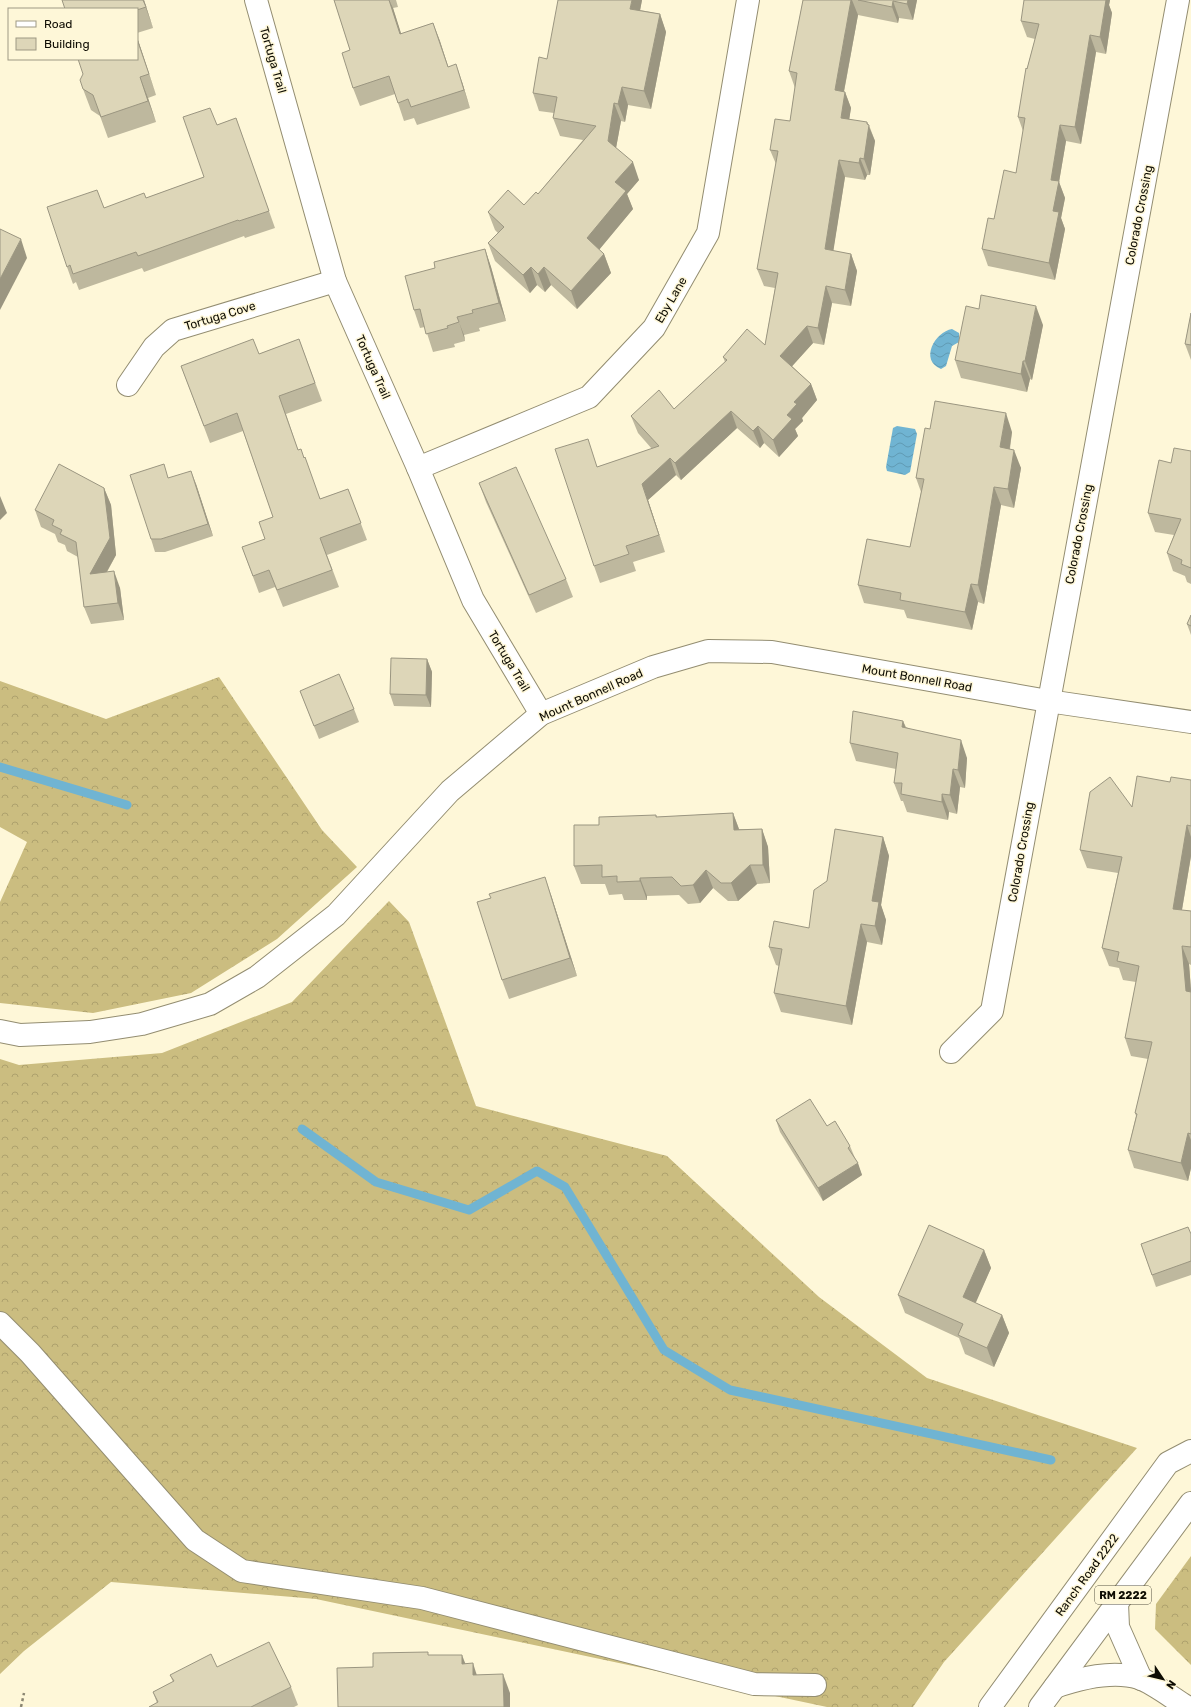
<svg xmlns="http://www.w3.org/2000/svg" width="1191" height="1707" font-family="Rubik,sans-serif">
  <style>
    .forest { fill: url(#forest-crowns) }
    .water { fill: url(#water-waves) }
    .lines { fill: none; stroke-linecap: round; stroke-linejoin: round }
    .stream { stroke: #70b4d2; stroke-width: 9 }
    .minor-casing { stroke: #938d71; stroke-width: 24 }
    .major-casing { stroke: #938d71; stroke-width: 24 }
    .path { stroke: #8b8672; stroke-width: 2.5; stroke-dasharray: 3 3; stroke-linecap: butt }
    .minor { stroke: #fff; stroke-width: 22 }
    .major { stroke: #fff; stroke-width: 22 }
    .wall { fill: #beb89e }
    .shaded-wall { fill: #9b9681 }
    .building { fill: #ddd6b8; stroke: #9b9681 }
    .labels { text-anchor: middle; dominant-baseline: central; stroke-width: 3; stroke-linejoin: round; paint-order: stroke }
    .shield { fill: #fef7d8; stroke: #565243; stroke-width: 1 }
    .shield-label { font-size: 11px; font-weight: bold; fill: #0e0c03 }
    .street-label { font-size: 12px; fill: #0e0c03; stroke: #fef7d8 }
  </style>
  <defs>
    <pattern id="forest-crowns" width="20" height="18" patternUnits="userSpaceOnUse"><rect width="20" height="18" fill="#cbbd80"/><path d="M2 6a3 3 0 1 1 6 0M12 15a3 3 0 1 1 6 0" fill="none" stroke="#ada16d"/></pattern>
    <pattern id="water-waves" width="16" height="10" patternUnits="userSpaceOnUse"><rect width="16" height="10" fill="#70b4d2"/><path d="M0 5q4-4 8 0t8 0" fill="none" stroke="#609ab3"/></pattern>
  </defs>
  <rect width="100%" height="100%" fill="#fef7d8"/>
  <g class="forest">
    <polygon points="219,677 322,830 357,867 277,939 191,993 93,1013 0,1003 0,902 27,842 0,827 0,681 106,719"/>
    <polygon points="389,901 409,922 476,1106 667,1156 819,1297 927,1378 1137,1448 944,1662 913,1707 827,1707 316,1599 111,1582 24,1651 0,1674 0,1059 19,1065 162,1053 292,1002"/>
    <polygon points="1191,1556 1191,1665 1155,1629 1156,1604"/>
  </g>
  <g class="water">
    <path d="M952,329L959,333V342L952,346L946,366L941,369C919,360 935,332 952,329Z"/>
    <polygon points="897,426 915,429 917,434 910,472 905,475 887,471 886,467 893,428"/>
  </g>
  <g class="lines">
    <g class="stream">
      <polyline points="0,767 127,805"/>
      <polyline points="302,1129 376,1182 469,1210 537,1171 565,1187 664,1350 730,1390 1051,1460"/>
    </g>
    <g class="minor-casing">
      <g id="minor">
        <polyline points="256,0 335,281 418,468 473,600 541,714"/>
        <polyline points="128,385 154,347 173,330 335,281"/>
        <polyline points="418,468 589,397 654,328 708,233 748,0"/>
        <polyline points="0,1031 20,1035 90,1032 142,1024 210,1004 257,977 336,915 450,791 541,714 653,667 708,651 772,652 1048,701 1191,722"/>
        <polyline points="951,1052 992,1011 1178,0"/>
        <polyline points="0,1323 30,1353 195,1540 242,1571 422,1598 754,1684 815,1685"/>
        <polyline points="1117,1603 1118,1627 1141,1679"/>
        <path d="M1055,1687C1081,1678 1112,1670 1139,1678C1153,1683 1174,1699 1187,1707"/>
      </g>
    </g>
    <g class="major-casing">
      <g id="major">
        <polyline points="990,1707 1168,1463 1191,1451"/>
        <polyline points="1040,1707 1191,1503"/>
      </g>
    </g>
    <polyline class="path" points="21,1707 24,1693"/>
    <use href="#minor" class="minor"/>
    <use href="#major" class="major"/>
  </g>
  <g class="wall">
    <polygon points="144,0 153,28 137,33 137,9"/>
    <polygon points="334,0 396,0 398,7 393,8 401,34 433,23 448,67 462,82 470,108 417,125 414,118 404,121 395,94 360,106 353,88 350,50"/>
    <polygon points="642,0 640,10 660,14 666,32 651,109 628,105 625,122 621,121 616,148 639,180 627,194 633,209 599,250 604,254 611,273 577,309 551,285 545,292 537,285 530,293 495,261 488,243 498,233 495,230 488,212 524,205 538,194 583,140 560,136 553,118 554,113 539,111 533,93 547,59"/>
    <polygon points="803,0 917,0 913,20 899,18 898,23 858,15 844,92 845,92 851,108 849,119 869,125 875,141 870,175 867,175 865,180 845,177 833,251 851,254 857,271 851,306 832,303 824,345 813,343 792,366 811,384 817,400 802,418 803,421 795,429 798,436 779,457 764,443 760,448 737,428 681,480 676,475 648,500 665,552 633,562 636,571 600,583 594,566 597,467 652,449 638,433 631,416 674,409 725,362 723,357 765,345 775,288 764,286 757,269 776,164 770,150 790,121 795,88 789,71"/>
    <polygon points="1110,0 1109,5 1112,13 1106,54 1096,52 1081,144 1066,141 1059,182 1065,198 1061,218 1065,229 1055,280 988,266 982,249 994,219 1016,173 1023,131 1018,117 1027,69 1035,39 1027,37 1021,21"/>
    <polygon points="137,37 156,95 148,98 156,122 108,138 100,116 91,110 83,89 83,74 137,59"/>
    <polygon points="236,118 275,228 245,238 244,236 144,272 142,268 79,290 76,282 73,284 67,267 104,208 146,198 204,177 217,125"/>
    <polygon points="485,249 491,267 506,321 479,328 480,331 464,335 465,341 454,344 455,347 433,352 425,327 420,328 414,310 435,268"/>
    <polygon points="979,309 1043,325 1032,380 1030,379 1027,392 961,378 955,360"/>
    <polygon points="1191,313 1191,360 1185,344"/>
    <polygon points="299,339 322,401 286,414 298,450 304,458 320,499 348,489 367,540 327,555 339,587 283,607 275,587 259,593 242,547 265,539 273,517 243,431 210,443 181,366 259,354"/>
    <polygon points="930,429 1012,432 1010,449 1021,468 1014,508 1001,505 984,604 978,602 972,630 907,618 904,610 864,603 858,585 910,547 921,492 916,478"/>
    <polygon points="1191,451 1191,584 1187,582 1185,576 1173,571 1167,553 1174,535 1155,532 1148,513 1171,463"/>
    <polygon points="169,478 196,484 213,536 165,552 155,552 151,539"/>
    <polygon points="479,483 566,579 573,597 536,613 486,502"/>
    <polygon points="104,488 111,505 116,555 107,572 120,588 124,620 91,624 84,607 78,557 67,551 65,545 58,542 55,534 41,527 35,510"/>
    <polygon points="1191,615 1191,635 1187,624"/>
    <polygon points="427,659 432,672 431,707 394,706 390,694"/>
    <polygon points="300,691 354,709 359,722 319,739"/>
    <polygon points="903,721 906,727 967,758 965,788 960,787 957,814 949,812 948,820 907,812 903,801 901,801 894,783 896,769 856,761 850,743"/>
    <polygon points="1191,780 1191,856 1182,910 1191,911 1191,965 1189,964 1191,990 1191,1168 1188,1181 1134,1168 1128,1150 1136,1116 1135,1113 1148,1059 1131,1056 1125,1038 1136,982 1123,980 1119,968 1109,966 1102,948 1118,873 1087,868 1080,850 1132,807 1170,782"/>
    <polygon points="733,813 739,829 762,829 768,847 770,883 757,884 738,901 728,901 713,888 700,903 688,904 679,895 647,896 647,900 624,900 622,894 609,895 605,884 581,884 574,866 599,825 656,815 657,817"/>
    <polygon points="883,837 889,856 881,905 886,920 882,945 867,942 852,1025 781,1012 774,993 779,966 776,965 769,947 809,928 827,881"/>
    <polygon points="551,895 577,976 509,999 502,980"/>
    <polygon points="776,1120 827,1126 850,1146 862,1175 823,1201 780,1132"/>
    <polygon points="1191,1234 1191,1275 1156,1287 1141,1244"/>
    <polygon points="984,1250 991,1268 975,1303 1002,1315 1009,1333 994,1367 965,1354 959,1338 905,1313 898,1295"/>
    <polygon points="217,1667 291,1687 298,1705 294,1707 149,1707 157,1703 153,1692 173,1682 170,1675"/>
  </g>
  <g class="shaded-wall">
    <polygon points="143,0 144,0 153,28"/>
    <polygon points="389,0 393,8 407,52 400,34"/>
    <polygon points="632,0 642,0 637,27 630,9"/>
    <polygon points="851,0 852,0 858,15 841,107 835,90"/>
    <polygon points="908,0 917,0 913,20 907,4"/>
    <polygon points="1104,0 1110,0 1109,5 1112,13 1106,54 1100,37"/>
    <polygon points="893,1 899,18 898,23 892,7"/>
    <polygon points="660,14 666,32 651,109 644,91"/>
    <polygon points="433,23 440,41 454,85 448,67"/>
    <polygon points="1090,35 1096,52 1081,144 1075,127"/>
    <polygon points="137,37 156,95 137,39"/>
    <polygon points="456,64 462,82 470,108 464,90"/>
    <polygon points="140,77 148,98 156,122 148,101"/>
    <polygon points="622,87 628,105 625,122 618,104"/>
    <polygon points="845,92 851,108 847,134 841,118"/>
    <polygon points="614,103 621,121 614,159 608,141"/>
    <polygon points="867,122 875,141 870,175 864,159"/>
    <polygon points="1060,125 1066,141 1059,182 1065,198 1061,218 1065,229 1055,280 1049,263 1053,211 1051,180"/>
    <polygon points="860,158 867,175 865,180 859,163"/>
    <polygon points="839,160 845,177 831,266 825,249"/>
    <polygon points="633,162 639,180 627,194 633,209 593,257 587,238 615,182"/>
    <polygon points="21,239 27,258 0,310 0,279"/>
    <polygon points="485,249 491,267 506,321 499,303"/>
    <polygon points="604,254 611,273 577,309 571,291"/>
    <polygon points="851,254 857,271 851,306 845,290"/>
    <polygon points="531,267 537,285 530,293 523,275"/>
    <polygon points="544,267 551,285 545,292 538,274"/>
    <polygon points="826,286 832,303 824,345 818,328"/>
    <polygon points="1036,306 1043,325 1032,380 1025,361"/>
    <polygon points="457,317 464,335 465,341 459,322"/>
    <polygon points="807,326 813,343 786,373 780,356"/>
    <polygon points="1023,361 1030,379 1027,392 1021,374"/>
    <polygon points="811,384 817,400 802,418 803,421 795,429 798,436 779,457 773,440 794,402"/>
    <polygon points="731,411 737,428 681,480 675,463"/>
    <polygon points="1006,413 1012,432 1007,466 1000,447"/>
    <polygon points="758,426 764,443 760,448 753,431"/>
    <polygon points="1014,450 1021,468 1014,508 1008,489"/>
    <polygon points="670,458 676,475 648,500 665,552 642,484"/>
    <polygon points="191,471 196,484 213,536 208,524"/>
    <polygon points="994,487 1001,505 984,604 978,585"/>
    <polygon points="104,488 111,505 116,555 96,591 90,574"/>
    <polygon points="0,496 7,513 0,520"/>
    <polygon points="114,571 120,588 124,620 118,603"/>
    <polygon points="971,584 978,602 972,630 965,612"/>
    <polygon points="427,659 432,672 431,707 426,695"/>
    <polygon points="903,721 910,739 902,727"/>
    <polygon points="961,740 967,758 965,788 958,770"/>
    <polygon points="953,769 960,787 957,814 950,795"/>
    <polygon points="942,794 949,812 948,820 942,802"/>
    <polygon points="733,813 740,832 734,830"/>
    <polygon points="1187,825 1191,837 1191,856 1179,927 1173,909"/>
    <polygon points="762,829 768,847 770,883 763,865"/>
    <polygon points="883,837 889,856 881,905 886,920 882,945 875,926 872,901"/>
    <polygon points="750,865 757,884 738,901 731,883"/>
    <polygon points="706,870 713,888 700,903 693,885"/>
    <polygon points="545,877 551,895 577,976 570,958"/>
    <polygon points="640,878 647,896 647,900 640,881"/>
    <polygon points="861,924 867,942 852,1025 846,1006"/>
    <polygon points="1182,946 1189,964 1191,990 1191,1005 1186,991"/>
    <polygon points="1188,1133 1191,1140 1191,1168 1188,1181 1181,1163"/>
    <polygon points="858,1163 862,1175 823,1201 818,1188"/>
    <polygon points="984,1250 991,1268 970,1316 963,1297"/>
    <polygon points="1002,1315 1009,1333 994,1367 987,1348"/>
    <polygon points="462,1655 469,1673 462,1664"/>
    <polygon points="473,1663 479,1682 473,1675"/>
    <polygon points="503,1674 510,1693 510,1707 504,1707"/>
  </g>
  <g class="building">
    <polygon points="62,0 143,0 146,7 137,10 137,9 65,9"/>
    <polygon points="334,0 389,0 400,34 433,23 448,67 456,64 464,90 411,107 408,99 398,103 389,76 353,88 342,53 350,50"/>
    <polygon points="558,0 632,0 630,9 660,14 644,91 622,87 618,104 614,103 608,141 633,162 615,182 626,191 587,238 604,254 571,291 544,267 538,274 531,267 523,275 488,243 504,227 488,212 508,190 524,205 536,192 538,194 596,126 553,118 557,97 533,93 539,57 547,59"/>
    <polygon points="803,0 851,0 835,90 845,92 841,118 867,122 867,124 869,125 864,159 860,158 859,163 839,160 825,249 851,254 845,290 826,286 818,328 807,326 780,356 811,384 794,402 797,404 787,415 792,419 773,440 758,426 753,431 731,411 675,463 670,458 642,484 659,535 626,546 629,554 594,566 555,449 588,439 597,467 659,446 631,416 659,390 674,409 727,360 723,357 747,329 765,345 778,273 757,269 778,151 770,150 775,119 790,121 797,73 789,71"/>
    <polygon points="858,0 908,0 907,4 893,1 892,7"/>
    <polygon points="1024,0 1106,0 1100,37 1090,35 1075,127 1060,125 1051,180 1059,181 1053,211 1059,212 1049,263 982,249 988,218 994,219 1004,170 1016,173 1025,118 1018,117 1026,68 1027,69 1039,24 1021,21"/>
    <polygon points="137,39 149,74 140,77 148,101 101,117 93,95 83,89 80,80 83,74 78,59 137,59"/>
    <polygon points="210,108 217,125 236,118 269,211 239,221 238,220 138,256 136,252 73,274 70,265 67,267 47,207 97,190 104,208 144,193 146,198 204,177 183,117"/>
    <polygon points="0,229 21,239 0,279"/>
    <polygon points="485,249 499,303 472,310 473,313 457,317 459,322 447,326 448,328 426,334 420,309 414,310 405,276 435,268 434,262"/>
    <polygon points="981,295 1036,306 1025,361 1023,361 1021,374 955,360 966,306 979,309"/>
    <polygon points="1191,313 1191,345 1185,344"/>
    <polygon points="253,339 259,354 299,339 315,383 279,396 298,450 301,449 304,458 305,457 320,499 348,489 361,523 320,538 332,570 277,590 269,570 253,576 242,547 265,539 259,522 273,517 237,413 204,426 181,366"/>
    <polygon points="935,401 1006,413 1000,447 1014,450 1008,489 994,487 978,585 971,584 965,612 900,600 901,593 858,585 867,539 910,547 924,479 916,478 925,428 930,429"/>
    <polygon points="1174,448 1191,451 1191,568 1181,564 1182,560 1167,553 1181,519 1148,513 1159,460 1171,463"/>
    <polygon points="59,464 104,488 110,538 90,574 114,571 118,603 84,607 76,542 60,534 62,530 52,525 54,520 35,510"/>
    <polygon points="164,464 168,478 191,471 208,524 161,539 151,539 130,475"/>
    <polygon points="516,467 566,579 529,595 479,483"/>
    <polygon points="1191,615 1191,626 1187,624"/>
    <polygon points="391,658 427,659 426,695 390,694"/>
    <polygon points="339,674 354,709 314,726 300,691"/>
    <polygon points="853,711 903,721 902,727 961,740 958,770 953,769 950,795 942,794 942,802 901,794 902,783 894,783 898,753 850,743"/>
    <polygon points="1137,776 1170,782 1171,777 1191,780 1191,826 1187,825 1173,909 1191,911 1191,947 1182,946 1186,991 1191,992 1191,1134 1188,1133 1181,1163 1128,1150 1137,1114 1135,1113 1152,1042 1125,1038 1139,966 1117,961 1119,952 1102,948 1122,857 1080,850 1090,792 1110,777 1132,807"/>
    <polygon points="733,813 734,830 762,829 763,865 750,865 731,883 721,883 706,870 693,885 681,886 672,877 640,878 640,881 617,882 617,876 602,877 602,865 574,866 574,825 599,825 599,817 656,815 656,817"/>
    <polygon points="835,829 883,837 872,901 879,902 875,926 861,924 846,1006 774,993 782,949 769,947 774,921 809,928 814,890 827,881"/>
    <polygon points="545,877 570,958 502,980 477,902 491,898 489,894"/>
    <polygon points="810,1099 827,1126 835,1121 850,1146 848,1148 858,1163 818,1188 776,1120"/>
    <polygon points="929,1225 984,1250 963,1297 1002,1315 987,1348 958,1335 963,1324 898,1295"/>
    <polygon points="1188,1227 1191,1234 1191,1261 1152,1275 1141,1244"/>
    <polygon points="269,1642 291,1687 251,1707 149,1707 158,1702 153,1692 174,1681 170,1675 211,1654 217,1667"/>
    <polygon points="428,1652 428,1655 462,1655 462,1664 473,1663 473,1675 503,1674 504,1707 338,1707 337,1668 373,1667 373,1653"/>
  </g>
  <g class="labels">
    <rect class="shield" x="1095" y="1586" width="56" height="18" rx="3"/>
    <g class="shield-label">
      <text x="1123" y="1595">RM 2222</text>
    </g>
    <g class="street-label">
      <text transform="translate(273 60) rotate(74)">Tortuga Trail</text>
      <text transform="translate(1139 215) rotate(-79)">Colorado Crossing</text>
      <text transform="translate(671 300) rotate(-60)">Eby Lane</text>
      <text transform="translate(220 316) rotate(-17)">Tortuga Cove</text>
      <text transform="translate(373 367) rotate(66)">Tortuga Trail</text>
      <text transform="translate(1079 534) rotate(-79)">Colorado Crossing</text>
      <text transform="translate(509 661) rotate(59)">Tortuga Trail</text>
      <text transform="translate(917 678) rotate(10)">Mount Bonnell Road</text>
      <text transform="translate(591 695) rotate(-24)">Mount Bonnell Road</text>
      <text transform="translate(1021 852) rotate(-80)">Colorado Crossing</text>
      <text transform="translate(1087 1575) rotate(-54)">Ranch Road 2222</text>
    </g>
  </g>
  <rect x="8" y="8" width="130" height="52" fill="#fef7d8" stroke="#9e9983"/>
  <rect x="16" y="21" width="20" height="6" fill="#ffffff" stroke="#9e9983"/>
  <text x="44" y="28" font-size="12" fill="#0e0c03">Road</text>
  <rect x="16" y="38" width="20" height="12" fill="#ddd6b8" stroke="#9e9983"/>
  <text x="44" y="48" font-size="12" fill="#0e0c03">Building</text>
  <g transform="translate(1163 1679) rotate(125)" stroke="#fef7d8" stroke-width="3" paint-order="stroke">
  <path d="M0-3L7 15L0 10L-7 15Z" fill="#0e0c03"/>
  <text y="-6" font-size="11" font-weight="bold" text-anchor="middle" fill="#0e0c03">N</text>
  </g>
</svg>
